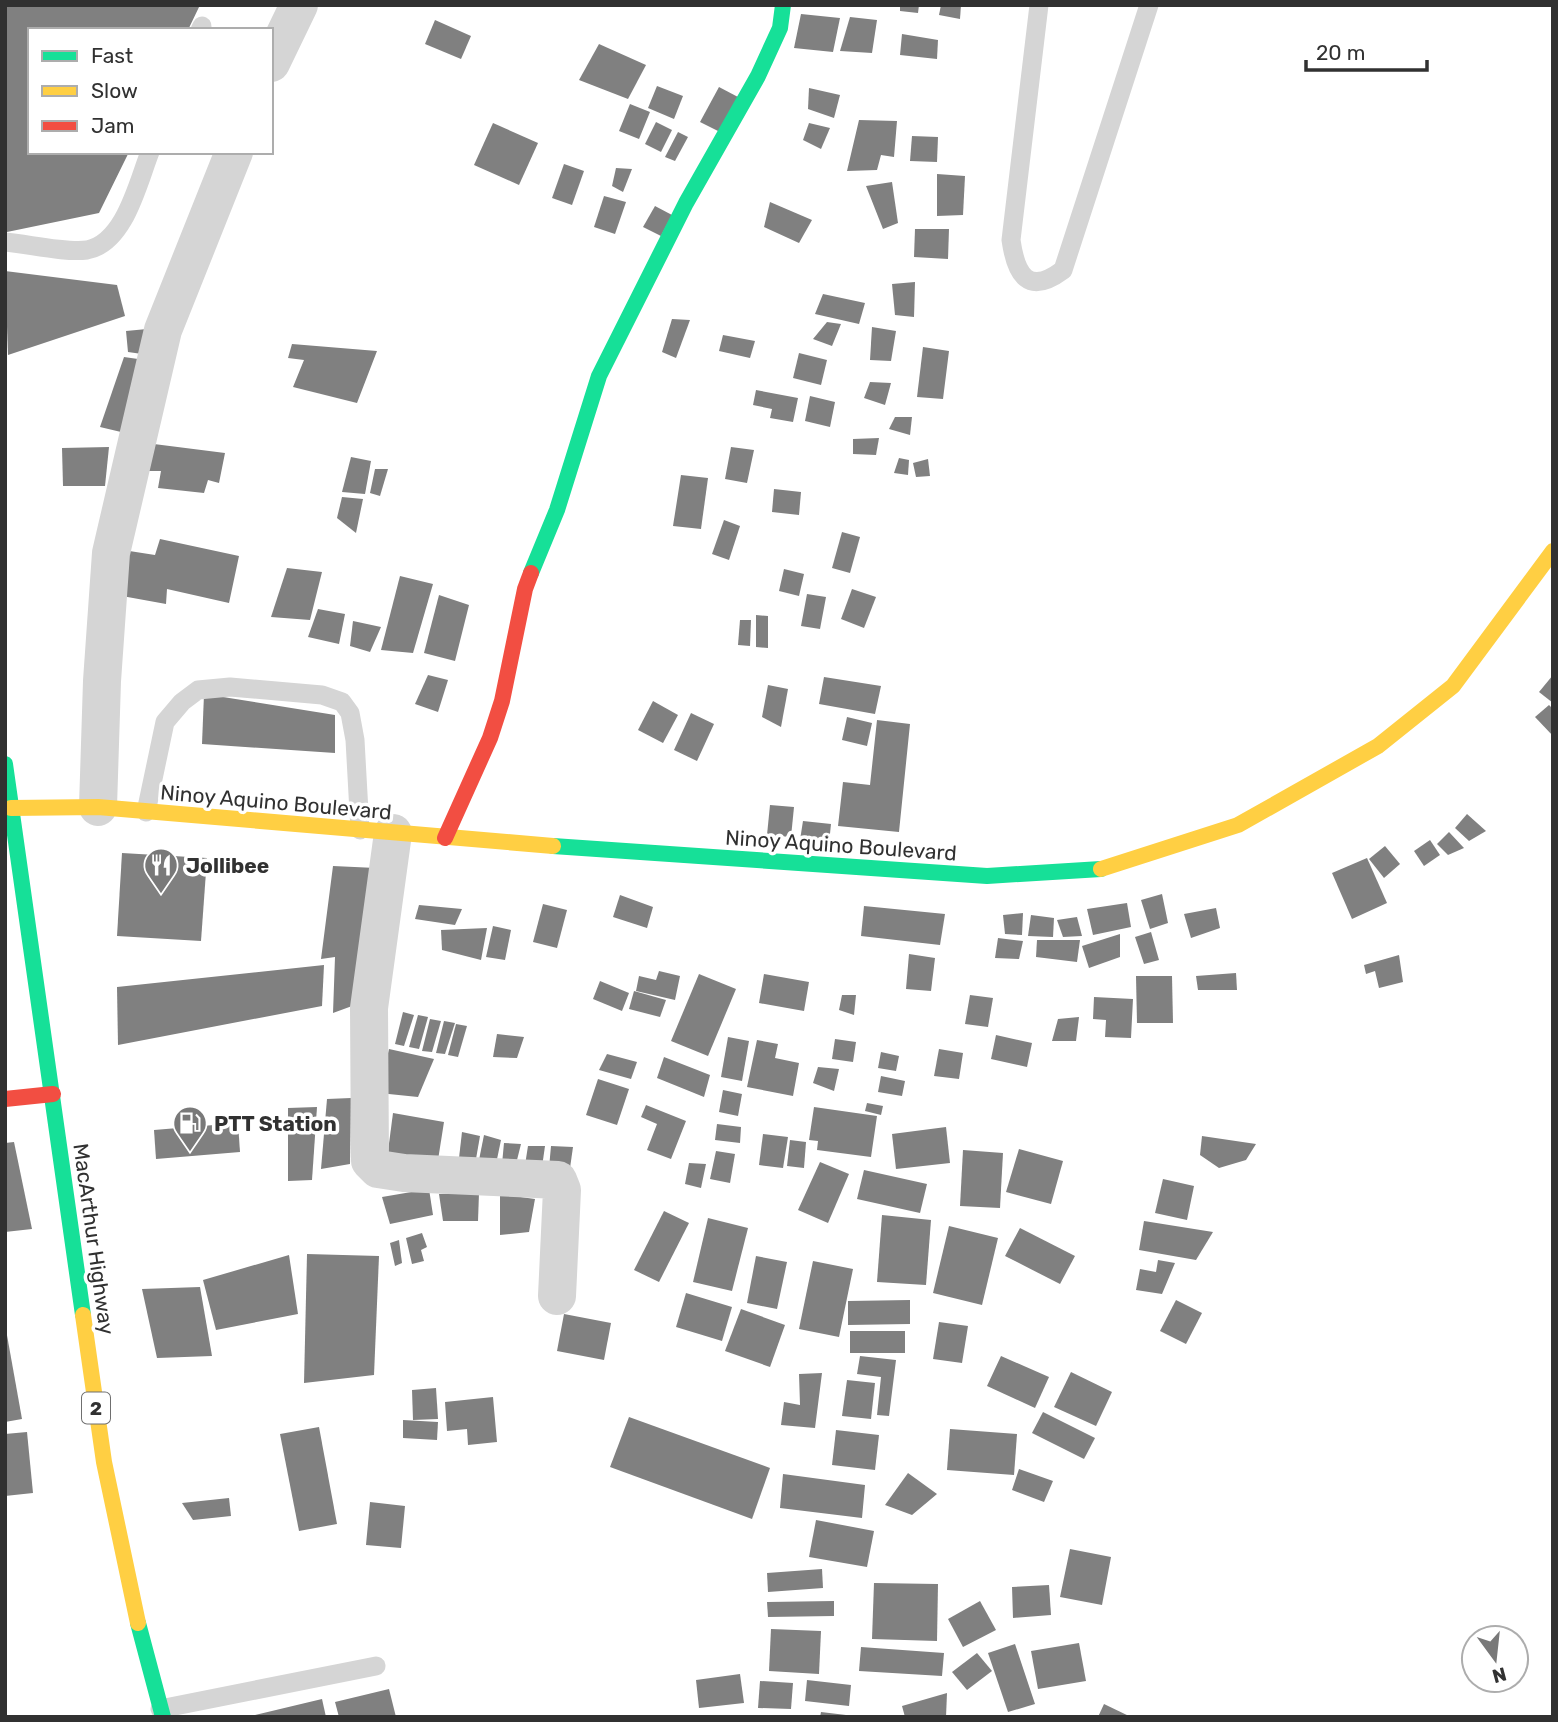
<svg xmlns="http://www.w3.org/2000/svg" width="1558" height="1722" font-family="Rubik,sans-serif">
  <style>
    .building { fill: #808080 }
    .lines { fill: none; stroke-linecap: round; stroke-linejoin: round }
    .lane { stroke: #d5d5d5; stroke-width: 19 }
    .street { stroke: #d5d5d5; stroke-width: 38 }
    .fast { stroke: #16e098; stroke-width: 16 }
    .slow { stroke: #ffcf43; stroke-width: 16 }
    .jam { stroke: #f24e42; stroke-width: 16 }
    .labels { text-anchor: middle; dominant-baseline: central; stroke-width: 7; stroke-linejoin: round; paint-order: stroke }
    .shield { fill: #fff; stroke: #6f6f6f; stroke-width: 2 }
    .shield-label { font-size: 19px; font-weight: bold; fill: #313131 }
    .street-label { font-size: 21px; fill: #313131; stroke: #fff }
    .poi-label { font-size: 21px; font-weight: bold; fill: #313131; stroke: #fff; text-anchor: start }
  </style>
  <rect width="100%" height="100%" fill="#fff"/>
  <g class="building">
    <polygon points="5,5 200,5 188,30 30,30 30,152 129,152 99,213 7,232"/>
    <polygon points="900,5 919,5 918,13 900,11"/>
    <polygon points="941,5 961,5 960,19 939,15"/>
    <polygon points="801,14 840,18 833,52 794,48"/>
    <polygon points="850,17 877,20 872,53 840,51"/>
    <polygon points="435,20 471,36 461,59 425,44"/>
    <polygon points="902,34 938,40 937,59 900,55"/>
    <polygon points="599,44 646,65 628,99 579,80"/>
    <polygon points="657,86 683,96 674,119 648,108"/>
    <polygon points="719,87 738,97 720,132 700,122"/>
    <polygon points="809,88 840,95 834,118 808,109"/>
    <polygon points="630,104 650,112 639,139 619,131"/>
    <polygon points="859,120 897,121 894,157 881,155 877,170 847,171"/>
    <polygon points="656,122 672,130 661,152 645,144"/>
    <polygon points="493,123 538,143 519,185 474,165"/>
    <polygon points="809,123 830,128 821,149 803,140"/>
    <polygon points="678,132 688,137 675,161 665,157"/>
    <polygon points="912,136 938,137 937,162 910,161"/>
    <polygon points="564,164 584,171 572,205 552,198"/>
    <polygon points="616,168 632,169 623,192 612,186"/>
    <polygon points="937,174 965,176 963,215 937,216"/>
    <polygon points="892,182 898,223 883,229 866,186"/>
    <polygon points="604,196 626,202 615,234 594,227"/>
    <polygon points="770,202 812,220 799,243 764,227"/>
    <polygon points="655,206 672,215 661,236 643,227"/>
    <polygon points="915,229 949,229 948,259 914,257"/>
    <polygon points="5,271 117,285 125,316 8,355"/>
    <polygon points="915,282 914,317 895,315 892,284"/>
    <polygon points="823,294 865,303 859,324 815,314"/>
    <polygon points="672,319 690,320 676,358 662,352"/>
    <polygon points="827,322 841,324 832,346 813,339"/>
    <polygon points="872,327 896,331 891,361 870,360"/>
    <polygon points="147,329 142,354 128,352 126,331"/>
    <polygon points="723,335 755,341 750,358 719,351"/>
    <polygon points="292,344 377,351 357,403 293,387 304,360 288,358"/>
    <polygon points="923,347 949,351 943,399 917,397"/>
    <polygon points="799,353 827,360 821,385 793,378"/>
    <polygon points="124,357 145,360 121,432 100,427"/>
    <polygon points="870,382 891,383 885,405 864,398"/>
    <polygon points="756,390 798,398 793,422 770,418 772,409 753,405"/>
    <polygon points="810,396 835,402 830,427 805,421"/>
    <polygon points="895,417 912,417 910,435 889,429"/>
    <polygon points="879,438 876,455 853,454 853,439"/>
    <polygon points="146,443 225,453 219,483 208,480 204,493 158,488 161,471 142,471"/>
    <polygon points="109,447 105,486 63,486 62,448"/>
    <polygon points="731,447 754,450 747,483 725,479"/>
    <polygon points="351,457 371,461 365,494 342,492"/>
    <polygon points="899,458 909,460 908,475 894,473"/>
    <polygon points="928,459 930,476 916,477 913,463"/>
    <polygon points="375,469 388,469 380,496 370,493"/>
    <polygon points="681,475 708,478 701,529 673,526"/>
    <polygon points="774,489 801,492 799,515 772,512"/>
    <polygon points="342,497 363,499 356,533 337,518"/>
    <polygon points="724,520 740,526 729,560 712,554"/>
    <polygon points="842,532 860,537 850,573 832,568"/>
    <polygon points="160,539 239,556 229,603 167,589 166,604 122,596 123,550 155,555"/>
    <polygon points="287,568 322,572 310,620 271,617"/>
    <polygon points="784,569 804,574 799,596 779,591"/>
    <polygon points="400,576 433,584 413,653 381,650"/>
    <polygon points="852,589 876,597 864,628 841,619"/>
    <polygon points="807,594 826,597 820,629 801,626"/>
    <polygon points="439,595 469,605 455,661 424,653"/>
    <polygon points="318,609 345,614 339,644 308,637"/>
    <polygon points="756,615 768,616 768,648 756,647"/>
    <polygon points="740,620 751,620 750,646 738,645"/>
    <polygon points="353,621 381,627 370,652 350,646"/>
    <polygon points="428,675 448,680 438,712 415,704"/>
    <polygon points="1553,675 1553,703 1539,692"/>
    <polygon points="824,677 881,686 875,714 819,704"/>
    <polygon points="768,685 788,689 781,727 762,717"/>
    <polygon points="204,694 335,715 335,753 202,744"/>
    <polygon points="653,701 678,715 663,743 638,730"/>
    <polygon points="1549,705 1553,709 1553,736 1535,717"/>
    <polygon points="691,713 714,724 697,761 674,750"/>
    <polygon points="847,717 872,723 867,746 842,740"/>
    <polygon points="877,720 910,724 899,832 838,826 843,782 870,785"/>
    <polygon points="770,805 794,807 791,837 767,835"/>
    <polygon points="1467,814 1486,831 1469,841 1455,828"/>
    <polygon points="803,821 831,824 829,843 800,840"/>
    <polygon points="1449,832 1464,848 1448,855 1437,844"/>
    <polygon points="1430,840 1440,855 1424,866 1414,851"/>
    <polygon points="1385,846 1400,864 1384,878 1369,859"/>
    <polygon points="122,853 207,858 201,941 117,936"/>
    <polygon points="1367,858 1387,903 1352,919 1332,873"/>
    <polygon points="333,866 376,868 363,1002 333,1013 335,957 321,959"/>
    <polygon points="1162,894 1168,923 1150,929 1141,900"/>
    <polygon points="620,895 653,907 647,928 613,917"/>
    <polygon points="1127,903 1131,927 1093,935 1087,909"/>
    <polygon points="543,904 567,910 557,948 533,942"/>
    <polygon points="419,905 462,909 455,925 415,919"/>
    <polygon points="864,906 945,914 940,945 861,936"/>
    <polygon points="1216,908 1220,928 1191,938 1184,914"/>
    <polygon points="1023,913 1022,935 1005,934 1003,915"/>
    <polygon points="1031,915 1054,918 1053,937 1028,936"/>
    <polygon points="1077,917 1082,936 1063,937 1057,920"/>
    <polygon points="493,926 511,930 505,960 486,957"/>
    <polygon points="487,928 481,960 442,950 441,930"/>
    <polygon points="1151,932 1159,960 1144,964 1135,937"/>
    <polygon points="1120,934 1120,957 1089,968 1082,946"/>
    <polygon points="998,938 1023,941 1019,959 995,958"/>
    <polygon points="1037,940 1080,940 1077,962 1036,957"/>
    <polygon points="909,954 935,958 931,991 906,989"/>
    <polygon points="1399,955 1403,982 1379,988 1375,971 1366,974 1364,965"/>
    <polygon points="324,965 322,1006 118,1045 117,987"/>
    <polygon points="659,971 680,976 675,1000 636,991 639,976 656,980"/>
    <polygon points="1236,973 1237,990 1198,990 1196,976"/>
    <polygon points="699,974 736,989 708,1056 671,1041"/>
    <polygon points="764,974 809,982 804,1011 759,1003"/>
    <polygon points="1136,976 1172,976 1173,1023 1137,1023"/>
    <polygon points="600,981 629,993 622,1011 593,999"/>
    <polygon points="634,991 666,1000 660,1017 629,1009"/>
    <polygon points="842,995 856,995 854,1015 839,1010"/>
    <polygon points="970,995 993,998 988,1027 965,1024"/>
    <polygon points="1094,997 1133,999 1131,1038 1105,1037 1106,1020 1093,1019"/>
    <polygon points="403,1012 414,1015 404,1046 395,1044"/>
    <polygon points="418,1015 428,1017 419,1049 409,1047"/>
    <polygon points="1079,1017 1076,1041 1052,1041 1058,1019"/>
    <polygon points="430,1019 441,1021 432,1052 422,1051"/>
    <polygon points="444,1021 455,1023 445,1054 436,1053"/>
    <polygon points="456,1024 467,1026 458,1057 448,1055"/>
    <polygon points="497,1034 524,1037 517,1058 493,1057"/>
    <polygon points="996,1035 1032,1043 1027,1067 991,1059"/>
    <polygon points="728,1037 749,1041 742,1081 721,1077"/>
    <polygon points="835,1039 856,1042 853,1062 832,1059"/>
    <polygon points="757,1040 778,1044 775,1058 799,1063 793,1096 747,1087"/>
    <polygon points="389,1049 434,1059 418,1097 379,1093"/>
    <polygon points="939,1049 963,1053 959,1079 934,1076"/>
    <polygon points="881,1052 899,1056 896,1071 878,1068"/>
    <polygon points="607,1054 637,1062 631,1079 599,1070"/>
    <polygon points="664,1057 710,1075 704,1097 657,1078"/>
    <polygon points="818,1067 839,1069 834,1091 813,1083"/>
    <polygon points="881,1076 905,1081 902,1096 878,1092"/>
    <polygon points="598,1079 629,1089 617,1125 586,1115"/>
    <polygon points="723,1090 742,1094 738,1116 719,1112"/>
    <polygon points="351,1098 350,1164 321,1169 327,1099"/>
    <polygon points="867,1103 883,1106 881,1115 865,1111"/>
    <polygon points="646,1105 686,1121 671,1159 647,1150 657,1124 641,1117"/>
    <polygon points="317,1107 312,1180 288,1181 288,1108"/>
    <polygon points="814,1107 877,1116 871,1157 817,1150 818,1141 809,1140"/>
    <polygon points="393,1113 444,1122 438,1160 387,1159"/>
    <polygon points="238,1123 240,1152 156,1159 154,1130"/>
    <polygon points="717,1124 741,1127 740,1143 715,1140"/>
    <polygon points="946,1127 950,1163 896,1169 892,1134"/>
    <polygon points="462,1132 480,1136 476,1159 459,1158"/>
    <polygon points="763,1134 788,1137 783,1168 759,1165"/>
    <polygon points="484,1135 501,1140 496,1164 479,1160"/>
    <polygon points="1202,1136 1256,1144 1246,1160 1219,1168 1200,1155"/>
    <polygon points="790,1140 806,1142 804,1168 787,1166"/>
    <polygon points="14,1142 32,1229 5,1232 5,1143"/>
    <polygon points="504,1143 521,1144 515,1168 502,1164"/>
    <polygon points="528,1146 545,1146 542,1167 525,1165"/>
    <polygon points="551,1146 573,1147 570,1168 549,1168"/>
    <polygon points="1019,1149 1063,1161 1051,1204 1006,1192"/>
    <polygon points="963,1150 1003,1153 1000,1208 960,1206"/>
    <polygon points="716,1151 735,1154 730,1183 710,1179"/>
    <polygon points="820,1162 849,1174 828,1223 798,1210"/>
    <polygon points="689,1163 706,1164 701,1188 685,1184"/>
    <polygon points="864,1170 927,1184 920,1213 857,1199"/>
    <polygon points="1163,1179 1194,1186 1187,1220 1155,1213"/>
    <polygon points="429,1189 433,1215 390,1224 382,1197"/>
    <polygon points="479,1193 478,1221 443,1221 439,1194"/>
    <polygon points="500,1194 535,1199 529,1232 500,1235"/>
    <polygon points="664,1211 689,1223 659,1282 634,1270"/>
    <polygon points="882,1215 931,1220 926,1285 877,1282"/>
    <polygon points="708,1218 748,1228 732,1291 693,1282"/>
    <polygon points="1144,1221 1213,1232 1196,1260 1139,1250"/>
    <polygon points="949,1226 998,1238 982,1305 933,1293"/>
    <polygon points="1020,1228 1075,1256 1060,1284 1005,1256"/>
    <polygon points="422,1233 427,1247 421,1250 424,1261 412,1264 406,1238"/>
    <polygon points="399,1240 402,1263 395,1266 390,1243"/>
    <polygon points="307,1254 379,1256 374,1375 304,1383"/>
    <polygon points="289,1255 298,1314 216,1330 203,1280"/>
    <polygon points="756,1256 787,1262 777,1309 747,1303"/>
    <polygon points="1158,1260 1175,1263 1162,1294 1136,1290 1140,1269 1156,1272"/>
    <polygon points="813,1261 853,1269 839,1337 799,1329"/>
    <polygon points="200,1287 212,1356 157,1358 142,1289"/>
    <polygon points="686,1293 732,1307 722,1341 676,1327"/>
    <polygon points="910,1300 910,1324 848,1325 848,1301"/>
    <polygon points="1176,1300 1202,1313 1186,1344 1160,1331"/>
    <polygon points="741,1309 785,1325 770,1367 725,1351"/>
    <polygon points="564,1314 611,1323 604,1360 557,1351"/>
    <polygon points="939,1322 968,1326 962,1363 933,1359"/>
    <polygon points="5,1324 22,1419 5,1422"/>
    <rect x="850" y="1331" width="55" height="22"/>
    <polygon points="860,1356 896,1360 889,1416 877,1415 881,1377 857,1374"/>
    <polygon points="1001,1356 1049,1377 1035,1408 987,1386"/>
    <polygon points="1071,1372 1112,1392 1096,1426 1054,1407"/>
    <polygon points="822,1373 815,1428 781,1425 784,1402 800,1405 799,1374"/>
    <polygon points="847,1380 875,1383 871,1419 842,1416"/>
    <polygon points="436,1388 438,1419 413,1420 412,1390"/>
    <polygon points="493,1397 497,1442 468,1445 467,1429 447,1431 445,1402"/>
    <polygon points="1043,1412 1095,1438 1084,1459 1032,1433"/>
    <polygon points="629,1417 770,1468 752,1519 610,1467"/>
    <polygon points="403,1420 438,1422 437,1440 403,1438"/>
    <polygon points="319,1427 337,1524 299,1531 280,1434"/>
    <polygon points="950,1429 1017,1434 1014,1475 947,1470"/>
    <polygon points="836,1430 879,1435 875,1470 832,1465"/>
    <polygon points="27,1432 33,1493 5,1496 5,1434"/>
    <polygon points="1019,1469 1053,1481 1044,1502 1012,1490"/>
    <polygon points="908,1473 937,1494 912,1515 885,1505"/>
    <polygon points="783,1474 865,1485 862,1518 780,1508"/>
    <polygon points="229,1498 231,1516 193,1520 182,1503"/>
    <polygon points="370,1502 405,1506 401,1548 366,1545"/>
    <polygon points="816,1520 874,1531 867,1567 809,1557"/>
    <polygon points="1070,1549 1111,1557 1102,1605 1060,1597"/>
    <polygon points="822,1569 823,1588 768,1592 767,1573"/>
    <polygon points="874,1583 938,1584 937,1641 872,1639"/>
    <polygon points="1049,1585 1051,1615 1013,1618 1012,1587"/>
    <polygon points="834,1601 834,1616 768,1617 767,1602"/>
    <polygon points="980,1601 996,1630 963,1647 948,1619"/>
    <polygon points="771,1629 821,1631 819,1674 769,1671"/>
    <polygon points="1079,1643 1086,1681 1038,1689 1031,1651"/>
    <polygon points="1015,1644 1035,1704 1008,1712 988,1653"/>
    <polygon points="861,1647 944,1653 942,1676 859,1671"/>
    <polygon points="977,1653 992,1671 967,1690 952,1672"/>
    <polygon points="740,1674 744,1703 699,1708 696,1680"/>
    <polygon points="807,1680 851,1685 849,1706 805,1701"/>
    <polygon points="760,1681 793,1683 791,1709 758,1708"/>
    <polygon points="389,1689 396,1717 339,1717 335,1702"/>
    <polygon points="947,1693 946,1717 905,1717 902,1706"/>
    <polygon points="322,1699 326,1717 251,1717 251,1716"/>
    <polygon points="1104,1704 1131,1717 1098,1717"/>
    <polygon points="821,1712 846,1715 845,1717 820,1717"/>
  </g>
  <g class="lines">
    <g class="lane">
      <path d="M1039,5L1011,240C1016,275 1028,296 1063,270L1149,5"/>
      <polyline points="200,30 202,26"/>
      <path d="M5,242C28,244 65,253 87,250C125,243 138,182 150,152"/>
      <polyline points="146,812 165,722 182,702 198,690 230,687 322,695 342,702 350,713 355,740 360,830"/>
      <polyline points="160,1709 376,1666"/>
    </g>
    <g class="street">
      <polyline points="271,63 299,5"/>
      <polyline points="98,807 102,681 111,553 163,330 234,152"/>
      <polyline points="393,833 369,1008 370,1161 378,1169 404,1173 558,1180 562,1190 557,1296"/>
    </g>
    <g class="fast">
      <polyline points="531,573 557,510 599,376 686,203 758,76 780,28 783,5"/>
      <polyline points="5,764 83,1315"/>
      <polyline points="553,846 987,876 1101,869"/>
      <polyline points="138,1623 163,1717"/>
    </g>
    <g class="slow">
      <polyline points="11,808 98,807 553,846"/>
      <polyline points="1101,869 1238,825 1378,746 1453,686 1553,551"/>
      <polyline points="83,1315 104,1462 138,1623"/>
    </g>
    <g class="jam">
      <polyline points="445,838 490,738 502,701 525,589 531,573"/>
      <polyline points="5,1099 53,1094"/>
    </g>
  </g>
  <defs>
    <g id="restaurant-pin" transform="scale(1.75)"><path d="M0 17L-7.5 6A9.5 9.5 0 1 1 7.5 6Z" fill="#797979" stroke="#fff"/><path d="M-5-6h1v4h1v-4h1v4h1v-4h1v5L-1.5 .5V6h-2V.5L-5-1ZM5-6V6H3V1.5H1.5Q1.5-4 5-6Z" fill="#fff"/></g>
    <g id="fuel-pin" transform="scale(1.75)"><path d="M0 17L-7.5 6A9.5 9.5 0 1 1 7.5 6Z" fill="#797979" stroke="#fff"/><path d="M-5.5-6h7V0h2V4h1.3V-2.5L3-4.5l.8-.8L6-3V5H2.5V1h-1V6h-7ZM-4.2-4.7v3.2H.2V-4.7Z" fill="#fff"/></g>
  </defs>
  <g fill-rule="evenodd">
    <use href="#restaurant-pin" x="161" y="865"/>
    <use href="#fuel-pin" x="190" y="1123"/>
  </g>
  <g class="labels">
    <rect class="shield" x="82" y="1392.5" width="28" height="31" rx="5"/>
    <g class="shield-label">
      <text x="96" y="1408">2</text>
    </g>
    <g class="street-label">
      <text transform="translate(276 802) rotate(5)">Ninoy Aquino Boulevard</text>
      <text transform="translate(841 845) rotate(4)">Ninoy Aquino Boulevard</text>
      <text transform="translate(94 1239) rotate(82)">MacArthur Highway</text>
    </g>
    <g class="poi-label">
      <text x="186" y="865">Jollibee</text>
      <text x="214" y="1123">PTT Station</text>
    </g>
  </g>
  <rect width="1558" height="1722" fill="none" stroke="#313131" stroke-width="14"/>
  <rect x="28" y="28" width="245" height="126" fill="#ffffff" stroke="#adadad" stroke-width="2"/>
  <rect x="42" y="51" width="35" height="10" fill="#16e098" stroke="#adadad" stroke-width="2"/>
  <text x="91" y="63" font-size="21" fill="#313131">Fast</text>
  <rect x="42" y="86" width="35" height="10" fill="#ffcf43" stroke="#adadad" stroke-width="2"/>
  <text x="91" y="98" font-size="21" fill="#313131">Slow</text>
  <rect x="42" y="121" width="35" height="10" fill="#f24e42" stroke="#adadad" stroke-width="2"/>
  <text x="91" y="133" font-size="21" fill="#313131">Jam</text>
  <g transform="translate(1495 1659) rotate(165)"><circle r="33" fill="#ffffff" stroke="#adadad" stroke-width="2"/>
  <path d="M0-5L12 26L0 18L-12 26Z" fill="#797979"/>
  <text y="-10" font-size="19" font-weight="bold" text-anchor="middle" fill="#313131">N</text>
  </g>
  <path d="M1306 60v10h121v-10" fill="none" stroke="#313131" stroke-width="3.5"/>
  <text x="1316" y="60" font-size="21" fill="#313131" stroke="#ffffff" stroke-width="5" paint-order="stroke">20 m</text>
</svg>
